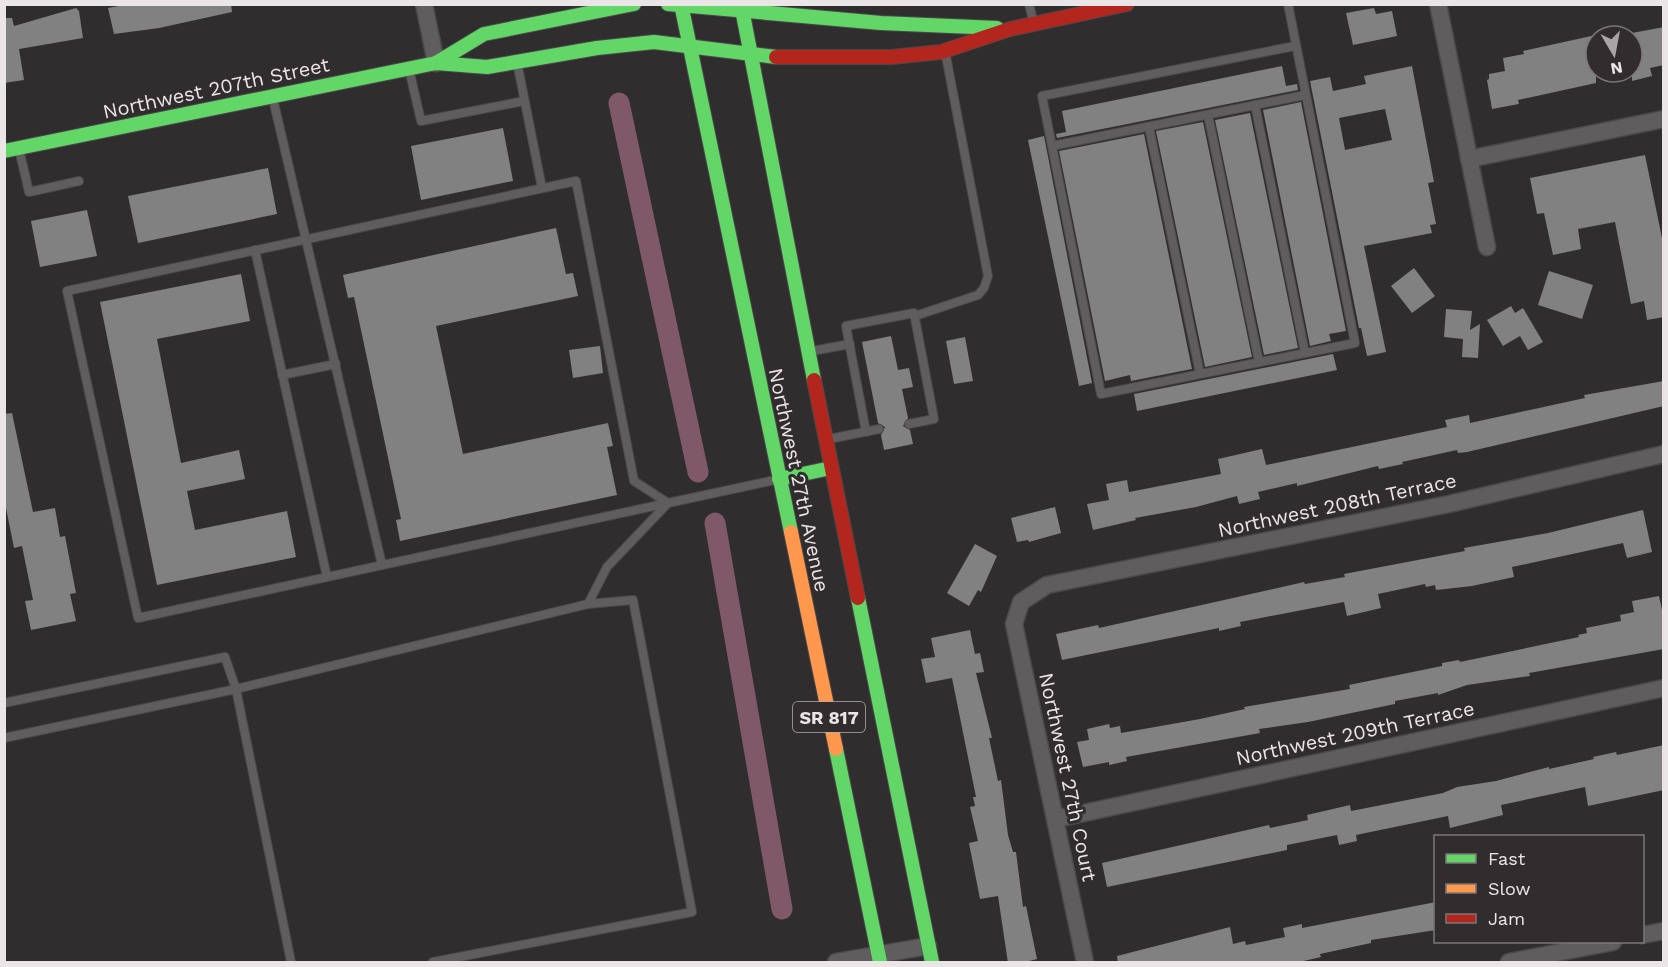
<svg xmlns="http://www.w3.org/2000/svg" width="1668" height="967" font-family="'Work Sans',sans-serif">
  <style>
    .lines { fill: none; stroke-linecap: round; stroke-linejoin: round }
    .canal { stroke: #805968; stroke-width: 21 }
    .building { fill: #818181; fill-rule: evenodd }
    .lane-casing { stroke: #4a4849; stroke-width: 10 }
    .street-casing { stroke: #4a4849; stroke-width: 19 }
    .fast-casing { stroke: #4a4849; stroke-width: 16 }
    .slow-casing { stroke: #4a4849; stroke-width: 16 }
    .jam-casing { stroke: #4a4849; stroke-width: 16 }
    .lane { stroke: #605d5e; stroke-width: 8 }
    .street { stroke: #605d5e; stroke-width: 16 }
    .fast { stroke: #63d668; stroke-width: 14 }
    .slow { stroke: #ff974d; stroke-width: 14 }
    .jam { stroke: #b3261e; stroke-width: 14 }
    .labels { text-anchor: middle; dominant-baseline: central; stroke-width: 6; stroke-linejoin: round; paint-order: stroke }
    .shield { fill: #312c2e; stroke: #b2aeb0; stroke-width: 1.5 }
    .shield-label { font-size: 18px; font-weight: bold; fill: #eae6e8 }
    .street-label { font-size: 20px; fill: #eae6e8; stroke: #312c2e }
  </style>
  <rect width="100%" height="100%" fill="#302d2e"/>
  <g class="lines">
    <g class="canal">
      <polyline points="619,103 698,472"/>
      <polyline points="715,523 782,909"/>
    </g>
  </g>
  <g class="building">
    <polygon points="129,4 231,4 232,12 159,28 114,34 108,8"/>
    <polygon points="76,8 79,11 83,38 19,49 24,80 4,83 4,18 12,18 14,26"/>
    <polygon points="1374,8 1376,14 1392,11 1397,36 1353,45 1346,13"/>
    <polygon points="1664,27 1664,65 1650,68 1652,76 1632,81 1632,33"/>
    <polygon points="1596,35 1596,83 1518,100 1519,104 1492,109 1487,80 1489,79 1489,74 1505,71 1503,58 1524,54 1523,51"/>
    <polygon points="1282,66 1286,86 1297,84 1298,90 1057,138 1056,134 1066,132 1062,111"/>
    <path d="M1412,66L1434,182L1428,183L1436,224L1430,225L1432,233L1364,246L1386,352L1367,356L1361,328H1359L1310,81L1330,77L1333,91L1366,84L1364,76ZM1385,109L1392,140L1345,150L1339,118Z"/>
    <polygon points="1301,102 1346,331 1329,334 1331,341 1310,346 1263,110"/>
    <polygon points="1250,113 1298,348 1264,355 1215,120"/>
    <polygon points="1203,122 1252,357 1205,367 1156,131"/>
    <polygon points="503,128 513,181 421,200 411,146"/>
    <polygon points="1144,134 1192,369 1131,381 1130,375 1105,381 1059,151"/>
    <polygon points="1044,136 1092,383 1079,386 1028,140"/>
    <polygon points="1645,155 1664,248 1664,317 1647,320 1644,301 1631,304 1615,222 1578,229 1581,249 1553,255 1544,213 1537,214 1530,178"/>
    <polygon points="268,168 277,214 138,243 128,196"/>
    <polygon points="87,210 97,256 40,267 31,221"/>
    <polygon points="556,228 566,274 573,273 578,296 436,326 463,454 608,423 613,446 607,447 617,495 400,541 396,520 401,519 354,297 348,298 343,275"/>
    <polygon points="1414,268 1435,296 1412,313 1391,286"/>
    <polygon points="1549,271 1593,285 1582,319 1538,305"/>
    <polygon points="241,274 250,321 157,339 181,463 239,450 245,479 187,491 195,530 287,511 296,557 157,585 100,302"/>
    <polygon points="1511,306 1515,313 1523,308 1543,342 1528,350 1520,336 1503,346 1487,320"/>
    <polygon points="1446,309 1472,311 1470,330 1480,324 1478,358 1462,357 1463,339 1444,337"/>
    <polygon points="891,336 898,370 909,368 913,387 902,389 908,418 903,426 910,430 913,444 884,450 881,435 885,427 878,423 862,342"/>
    <polygon points="965,337 973,381 954,384 946,341"/>
    <polygon points="600,346 603,373 573,378 569,350"/>
    <polygon points="1333,354 1337,370 1137,411 1134,394"/>
    <polygon points="1664,381 1664,406 1467,452 1458,453 1457,450 1402,462 1403,464 1379,469 1378,466 1297,486 1297,483 1258,492 1260,499 1239,504 1237,496 1196,507 1135,518 1136,520 1093,530 1087,504 1109,500 1106,484 1127,480 1129,492 1221,474 1218,459 1262,449 1266,465 1447,427 1445,420 1469,415 1470,423 1585,398 1584,395"/>
    <polygon points="12,413 33,512 55,508 60,537 65,536 76,593 70,594 76,621 31,630 25,601 33,600 22,546 14,548 4,498 4,414"/>
    <polygon points="1055,507 1061,533 1029,542 1028,540 1017,542 1011,518"/>
    <polygon points="1643,510 1652,552 1627,558 1623,543 1512,567 1514,577 1472,586 1436,590 1435,585 1426,587 1425,584 1378,594 1381,608 1347,616 1344,602 1240,622 1241,626 1219,631 1219,628 1062,660 1056,634 1098,625 1099,628 1304,582 1305,584 1345,577 1344,574 1465,551 1464,548 1548,533"/>
    <polygon points="975,544 997,556 981,592 978,590 969,606 947,593"/>
    <polygon points="1659,596 1664,619 1664,649 1529,673 1530,676 1467,685 1438,695 1438,693 1395,701 1395,704 1308,722 1259,729 1260,733 1126,757 1127,761 1109,765 1109,762 1083,767 1077,742 1089,740 1087,729 1109,724 1110,728 1120,726 1121,733 1200,719 1245,709 1244,707 1350,689 1349,685 1442,666 1442,663 1459,660 1460,662 1579,637 1578,635 1587,633 1586,628 1621,621 1620,615 1634,612 1632,601"/>
    <polygon points="970,630 975,654 980,653 984,672 976,673 992,738 989,738 998,781 1001,780 1008,835 1013,852 1016,852 1023,907 1026,906 1037,959 1022,963 1008,963 998,896 980,899 969,843 978,841 970,807 975,806 973,797 976,797 952,678 926,683 921,659 935,657 931,638"/>
    <polygon points="1664,745 1664,790 1588,806 1585,787 1501,805 1503,815 1450,828 1448,816 1356,835 1357,841 1339,845 1337,835 1287,845 1287,850 1107,887 1102,863 1269,825 1270,828 1308,820 1307,815 1350,805 1351,811 1443,793 1457,787 1496,781 1549,767 1549,769 1594,759 1593,757 1616,752 1617,755"/>
    <polygon points="1436,902 1436,930 1371,940 1371,943 1320,954 1321,957 1295,963 1118,963 1117,956 1230,927 1233,944 1245,941 1246,945 1285,937 1283,928 1302,924 1302,928"/>
  </g>
  <g class="lines">
    <g class="lane-casing">
      <g id="lane">
        <polyline points="1029,4 1034,24"/>
        <polyline points="1288,4 1355,343 1101,394 1052,146 1305,95"/>
        <polyline points="517,62 542,188"/>
        <polyline points="409,69 421,121 524,101"/>
        <polyline points="273,99 382,565"/>
        <polyline points="1255,105 1305,353"/>
        <polyline points="1208,115 1259,362"/>
        <polyline points="1149,127 1200,374"/>
        <polyline points="1052,146 1042,96 1295,46"/>
        <polyline points="19,149 29,192 79,181"/>
        <polygon points="576,181 634,481 668,503 138,618 67,291"/>
        <polyline points="255,250 327,577"/>
        <polyline points="915,316 978,295 984,288 988,276 945,51"/>
        <polyline points="812,351 850,344"/>
        <polyline points="282,375 336,364"/>
        <polyline points="866,432 846,326 914,313 934,419 909,424"/>
        <polyline points="829,439 879,429"/>
        <polyline points="588,604 607,567 668,503 775,480"/>
        <polyline points="4,703 225,657 236,689 291,962"/>
        <polyline points="4,738 236,689 588,604 633,600 692,912 433,962"/>
      </g>
    </g>
    <g class="street-casing">
      <g id="street">
        <polyline points="424,4 436,63"/>
        <polyline points="1438,4 1487,247"/>
        <polyline points="1469,159 1664,119"/>
        <polyline points="1056,819 1664,688"/>
        <polyline points="1642,935 1664,931"/>
        <polyline points="836,962 928,946"/>
        <polyline points="1085,962 1014,624 1021,602 1047,585 1449,504 1664,454"/>
        <polyline points="1509,962 1613,942"/>
      </g>
    </g>
    <g class="fast-casing">
      <g id="fast">
        <polyline points="668,4 881,23 997,28"/>
        <polyline points="681,4 791,532"/>
        <polyline points="741,4 814,380"/>
        <polyline points="436,63 484,34 634,4"/>
        <polyline points="4,151 436,63 487,67 597,48 654,42 776,57"/>
        <polyline points="779,479 831,468"/>
        <polyline points="858,598 932,962"/>
        <polyline points="836,749 880,962"/>
      </g>
    </g>
    <g class="slow-casing">
      <polyline id="slow" points="791,532 836,749"/>
    </g>
    <g class="jam-casing">
      <g id="jam">
        <polyline points="776,57 891,57 941,52 1010,29 1127,4"/>
        <polyline points="814,380 858,598"/>
      </g>
    </g>
    <use href="#lane" class="lane"/>
    <use href="#street" class="street"/>
    <use href="#fast" class="fast"/>
    <use href="#slow" class="slow"/>
    <use href="#jam" class="jam"/>
  </g>
  <g class="labels">
    <rect class="shield" x="793" y="702" width="72" height="30" rx="4.5"/>
    <g class="shield-label">
      <text x="829" y="717">SR 817</text>
    </g>
    <g class="street-label">
      <text transform="translate(216 88) rotate(-12)">Northwest 207th Street</text>
      <text transform="translate(799 480) rotate(78)">Northwest 27th Avenue</text>
      <text transform="translate(1337 505) rotate(-12)">Northwest 208th Terrace</text>
      <text transform="translate(1355 733) rotate(-12)">Northwest 209th Terrace</text>
      <text transform="translate(1068 777) rotate(78)">Northwest 27th Court</text>
    </g>
  </g>
  <rect width="1668" height="967" fill="none" stroke="#eae6e8" stroke-width="12"/>
  <rect x="1434" y="835" width="210" height="108" fill="#312c2e" stroke="#7b7678" stroke-width="1.5"/>
  <rect x="1446" y="854" width="30" height="9" fill="#63d668" stroke="#7b7678" stroke-width="1.5"/>
  <text x="1488" y="865" font-size="18" fill="#eae6e8">Fast</text>
  <rect x="1446" y="884" width="30" height="9" fill="#ff974d" stroke="#7b7678" stroke-width="1.5"/>
  <text x="1488" y="895" font-size="18" fill="#eae6e8">Slow</text>
  <rect x="1446" y="914" width="30" height="9" fill="#b3261e" stroke="#7b7678" stroke-width="1.5"/>
  <text x="1488" y="925" font-size="18" fill="#eae6e8">Jam</text>
  <g transform="translate(1614 54) rotate(170)"><circle r="28" fill="#312c2e" stroke="#7b7678" stroke-width="1.5"/>
  <path d="M0-4.5L10 22L0 15L-10 22Z" fill="#a9a5a7"/>
  <text y="-9" font-size="16" font-weight="bold" text-anchor="middle" fill="#eae6e8">N</text>
  </g>
</svg>
